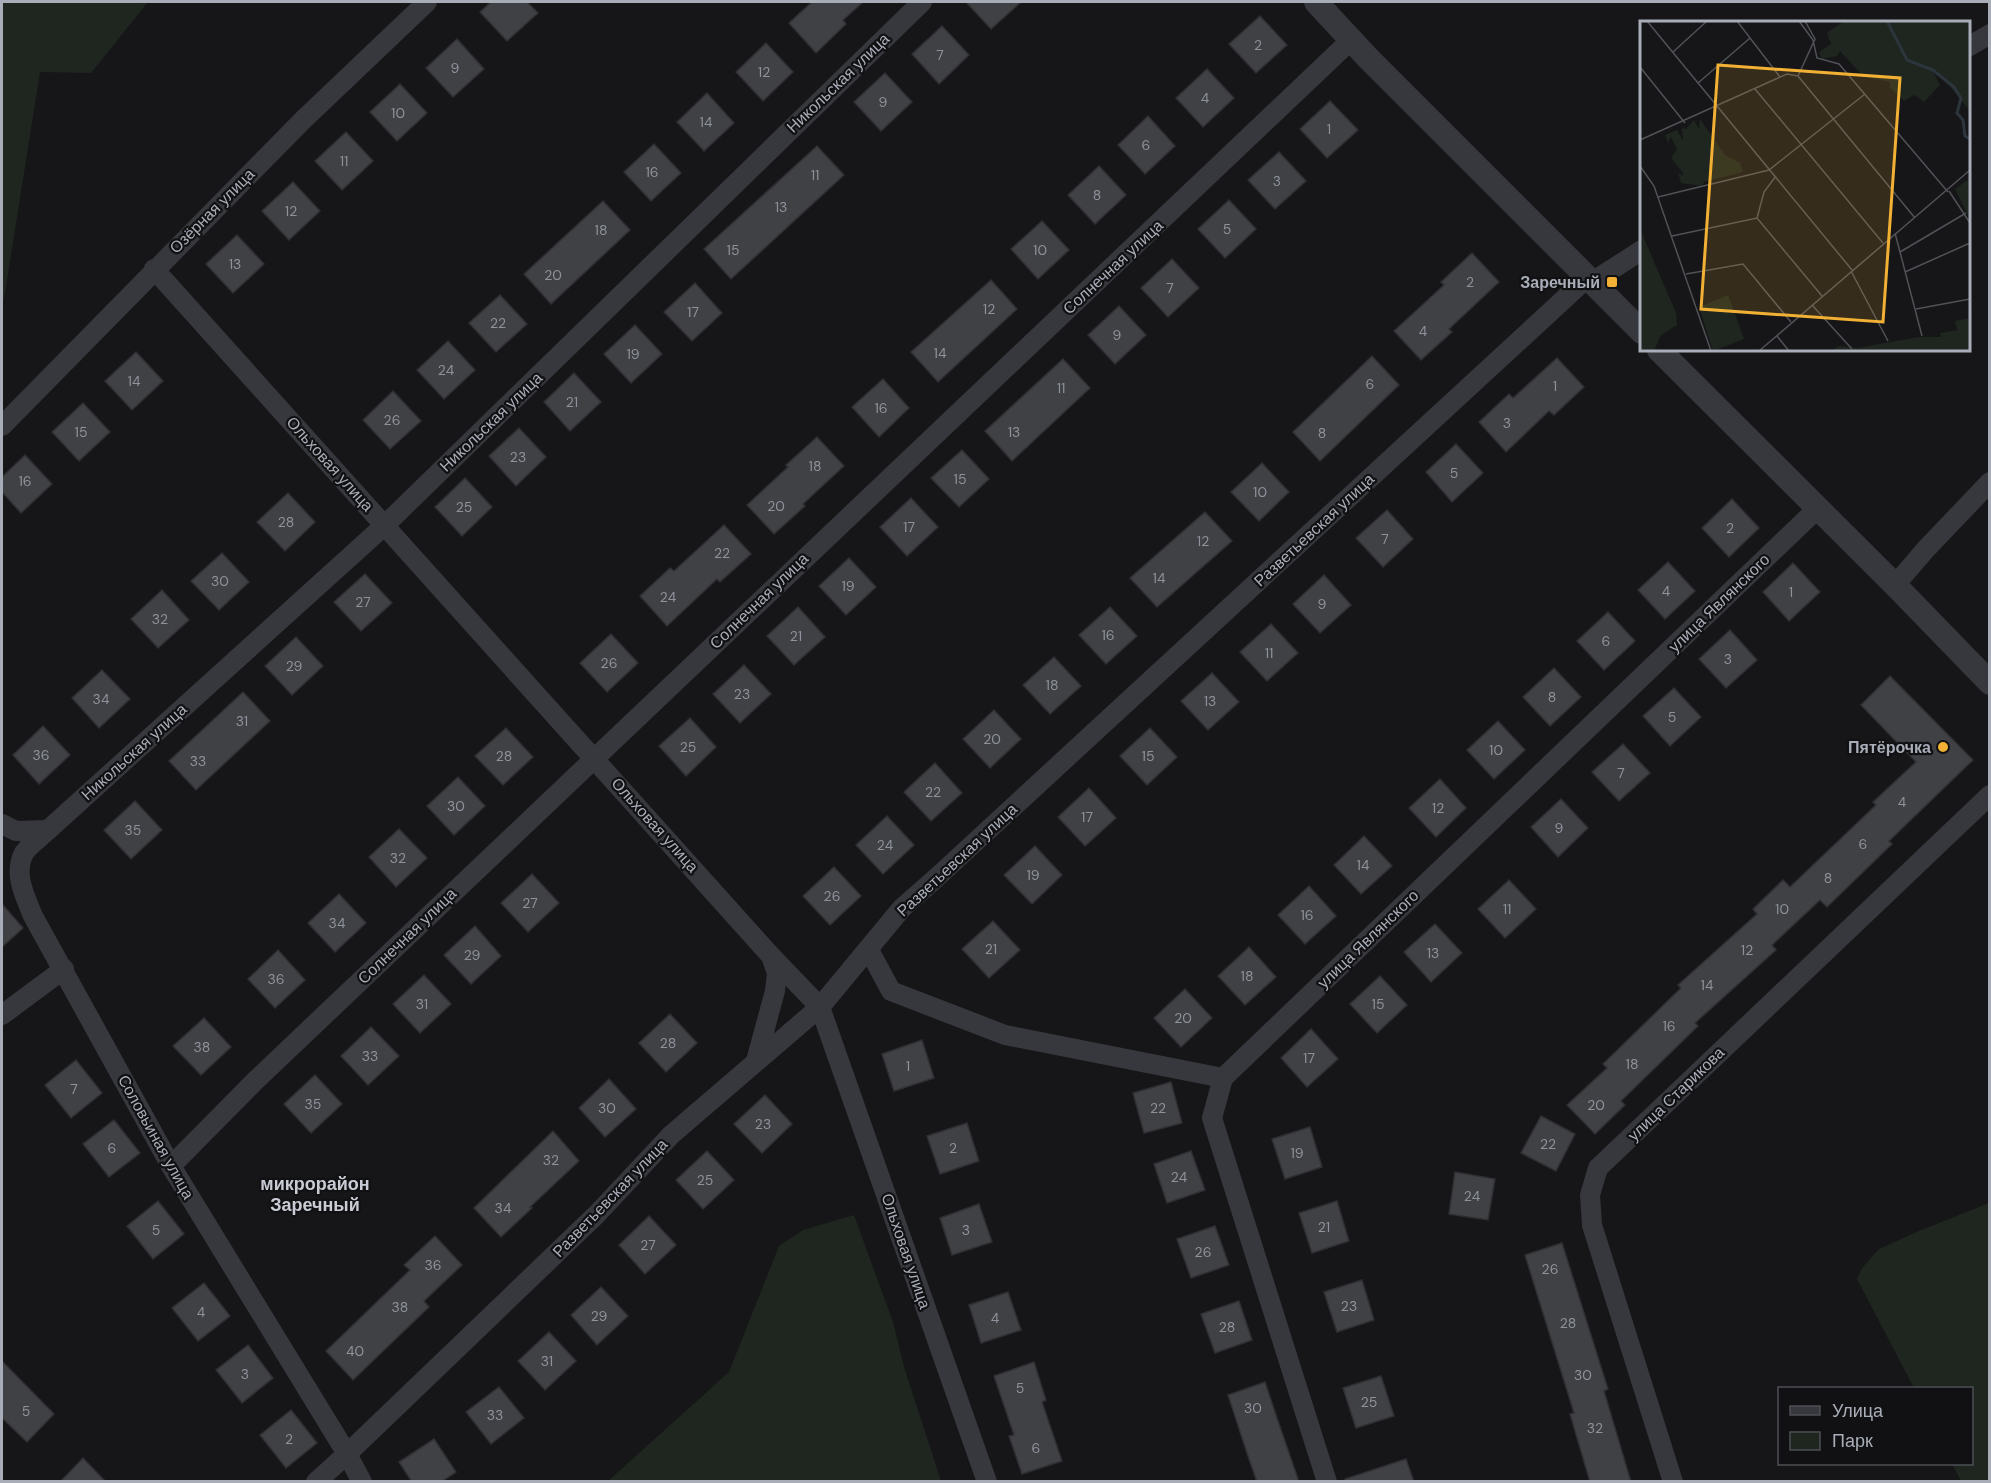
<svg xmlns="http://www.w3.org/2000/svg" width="1991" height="1483" font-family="'DM Sans',sans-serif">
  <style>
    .green { fill: #1e261f }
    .building { fill: #404145; stroke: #303034; stroke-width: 1.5 }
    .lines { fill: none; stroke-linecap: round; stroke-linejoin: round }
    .minor { stroke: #37383d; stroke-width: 20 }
    .tertiary { stroke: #37383d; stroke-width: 24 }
    .poi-dot { fill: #f2b134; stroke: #111113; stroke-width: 2 }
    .labels { text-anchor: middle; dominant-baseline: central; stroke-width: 4.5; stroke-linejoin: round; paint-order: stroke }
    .number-label { font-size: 14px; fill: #8e929b }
    .street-label { font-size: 16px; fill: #a8adb8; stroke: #111113 }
    .poi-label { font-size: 16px; font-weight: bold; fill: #a8adb8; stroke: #111113; text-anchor: end }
    .neighbourhood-label { font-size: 18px; font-weight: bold; fill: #c9ccd4; stroke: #111113 }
    .inset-river { fill: none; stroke: #2c353c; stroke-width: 3 }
    .inset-road { fill: none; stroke: #505258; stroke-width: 1.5 }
    .view { fill: #f2b134; fill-opacity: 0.15; stroke: #f2b134; stroke-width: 3 }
    .inset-edge { fill: none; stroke: #a8adb8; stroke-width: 3 }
  </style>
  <rect width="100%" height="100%" fill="#161618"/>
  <g class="green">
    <polygon points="2,2 148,2 91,73 40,72 4,299 2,301"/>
    <polygon points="1989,1203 1989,1481 1961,1481 1952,1464 1972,1464 1972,1388 1914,1388 1857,1279 1862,1268 1879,1249 1914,1233"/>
    <polygon points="854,1215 893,1322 904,1367 941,1481 608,1481 729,1372 779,1246 803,1230"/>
  </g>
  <g class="building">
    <polygon points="491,2 527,2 538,13 507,41 480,12"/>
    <polygon points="812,2 863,2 843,20 846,24 816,53 789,23"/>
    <polygon points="966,2 1021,2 991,29"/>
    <polygon points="1260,16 1287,45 1256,73 1229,44"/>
    <polygon points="942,26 969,55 939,84 912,54"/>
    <polygon points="457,39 484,69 453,97 426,68"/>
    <polygon points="766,43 793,72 763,101 736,72"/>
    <polygon points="1207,69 1234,98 1203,127 1176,98"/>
    <polygon points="885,73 912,102 881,131 854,102"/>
    <polygon points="400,84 427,113 397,141 370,112"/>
    <polygon points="707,93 734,123 704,151 677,122"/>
    <polygon points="1330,101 1358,130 1327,158 1300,129"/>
    <polygon points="1148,116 1175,146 1145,174 1118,145"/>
    <polygon points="346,132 373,161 342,190 315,161"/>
    <polygon points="654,144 681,173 651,201 624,172"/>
    <polygon points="817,146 844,175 731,279 704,249"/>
    <polygon points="1279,152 1306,181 1275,209 1248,180"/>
    <polygon points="1099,166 1126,195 1095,224 1068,195"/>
    <polygon points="293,182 320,211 289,240 262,211"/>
    <polygon points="1229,200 1256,229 1225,258 1198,229"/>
    <polygon points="603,201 630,230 551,304 524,274"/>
    <polygon points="1042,221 1069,250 1038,279 1011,249"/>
    <polygon points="237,235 264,264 233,293 206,264"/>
    <polygon points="1472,253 1499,282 1449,329 1452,332 1421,360 1394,331 1444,285 1441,282"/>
    <polygon points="1172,259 1199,288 1168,317 1141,288"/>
    <polygon points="991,280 1017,309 938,382 911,352"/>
    <polygon points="695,283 722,313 692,341 664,312"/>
    <polygon points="500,295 527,324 496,352 469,323"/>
    <polygon points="1119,306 1146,335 1115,364 1088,335"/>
    <polygon points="635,325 662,354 631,383 604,354"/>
    <polygon points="448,341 475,370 444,399 417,370"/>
    <polygon points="136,352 163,381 132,410 105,381"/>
    <polygon points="1372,356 1399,385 1320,461 1293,432"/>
    <polygon points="1557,358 1584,387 1554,415 1549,411 1506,452 1479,422 1509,394 1513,398"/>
    <polygon points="1063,359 1090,388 1012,461 985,431"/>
    <polygon points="574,373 601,402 570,431 544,402"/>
    <polygon points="883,379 909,408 879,437 852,407"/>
    <polygon points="393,391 421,421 390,449 363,420"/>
    <polygon points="83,403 110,432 79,461 52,432"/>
    <polygon points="519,428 546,457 516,486 489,456"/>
    <polygon points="817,437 844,466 803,504 805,506 774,534 747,505 788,467 786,465"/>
    <polygon points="1456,444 1483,473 1452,502 1426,472"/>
    <polygon points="962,450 989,479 959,507 931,478"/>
    <polygon points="25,455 52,484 21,513 2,492 2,477"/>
    <polygon points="1262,463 1289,492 1259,521 1231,492"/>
    <polygon points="465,478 492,507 462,536 435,507"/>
    <polygon points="288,493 315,522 285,551 257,522"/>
    <polygon points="911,498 938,527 907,556 880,527"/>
    <polygon points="1732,499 1759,528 1729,557 1702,528"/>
    <polygon points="1387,510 1413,539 1383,567 1356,538"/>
    <polygon points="1205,512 1232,541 1157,607 1130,578"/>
    <polygon points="724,525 751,554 720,582 717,579 667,626 640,596 670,568 674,571"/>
    <polygon points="222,553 249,582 219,610 191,581"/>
    <polygon points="849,558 876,587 846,615 819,586"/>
    <polygon points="1668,562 1695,591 1665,619 1638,590"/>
    <polygon points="1793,563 1820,592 1789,621 1763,592"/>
    <polygon points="365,574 392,603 361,631 334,602"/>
    <polygon points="1324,575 1351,605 1320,633 1293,604"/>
    <polygon points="162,590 189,620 158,648 131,619"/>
    <polygon points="798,607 825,637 794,665 767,636"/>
    <polygon points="1110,607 1137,636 1106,664 1079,635"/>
    <polygon points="1608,612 1635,641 1604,670 1577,641"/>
    <polygon points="1271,624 1298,653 1267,681 1240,652"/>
    <polygon points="1730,630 1757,660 1726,688 1699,659"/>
    <polygon points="611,634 638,663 607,692 580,663"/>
    <polygon points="296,637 323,666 292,695 265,666"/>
    <polygon points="1054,657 1081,686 1050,714 1023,685"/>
    <polygon points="744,665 771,694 740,723 713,694"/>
    <polygon points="1554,668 1581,697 1550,726 1523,697"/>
    <polygon points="102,670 130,699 99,728 72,698"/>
    <polygon points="1212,673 1239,702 1208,730 1181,701"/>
    <polygon points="1890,676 1973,760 1889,841 1892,844 1827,907 1820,900 1772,945 1776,950 1695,1023 1698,1026 1621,1101 1625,1105 1595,1134 1567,1105 1607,1068 1603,1064 1681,988 1678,985 1757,914 1753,909 1783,880 1790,887 1876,805 1873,802 1916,762 1861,705"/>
    <polygon points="1674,688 1701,717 1670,746 1643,716"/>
    <polygon points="243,692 270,721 196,790 169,761"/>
    <polygon points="994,710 1021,739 990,768 963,739"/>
    <polygon points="690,718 716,747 686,776 659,746"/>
    <polygon points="1498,721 1525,750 1494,779 1467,750"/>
    <polygon points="43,726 70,755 39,784 13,755"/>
    <polygon points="506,728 533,757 503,785 475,756"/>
    <polygon points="1150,728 1177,757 1147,785 1120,756"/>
    <polygon points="1623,744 1650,773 1619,801 1592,772"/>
    <polygon points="935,763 962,793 931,821 904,792"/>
    <polygon points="458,777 485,806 454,835 427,806"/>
    <polygon points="1440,779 1466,808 1436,837 1409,808"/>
    <polygon points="1089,788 1116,818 1085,846 1058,817"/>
    <polygon points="1561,799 1588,828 1558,857 1531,827"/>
    <polygon points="135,801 162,830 131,859 104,830"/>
    <polygon points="887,816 914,845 883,874 856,845"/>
    <polygon points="399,829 427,858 396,887 369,857"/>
    <polygon points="1364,836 1392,866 1361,894 1334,865"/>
    <polygon points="1035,846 1062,875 1032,904 1004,875"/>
    <polygon points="834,867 861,896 830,925 803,896"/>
    <polygon points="532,874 559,903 528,932 501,903"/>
    <polygon points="1509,880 1536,909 1505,938 1478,909"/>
    <polygon points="1309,886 1336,916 1305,944 1278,915"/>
    <polygon points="339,894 366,923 335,952 308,923"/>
    <polygon points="2,904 23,928 2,947"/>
    <polygon points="993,921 1020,950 989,978 962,949"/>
    <polygon points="1435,924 1462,953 1431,982 1404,952"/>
    <polygon points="475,926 501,956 471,984 444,955"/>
    <polygon points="1249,947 1276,977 1245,1005 1218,976"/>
    <polygon points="278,950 305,980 275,1008 248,979"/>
    <polygon points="424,975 451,1004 420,1033 393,1004"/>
    <polygon points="1380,976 1407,1005 1377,1033 1350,1004"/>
    <polygon points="1185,989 1212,1018 1181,1047 1154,1018"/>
    <polygon points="670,1014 697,1043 666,1072 639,1043"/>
    <polygon points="204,1018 231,1047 201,1075 173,1046"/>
    <polygon points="371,1027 399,1056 368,1085 341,1056"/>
    <polygon points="1311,1029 1338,1059 1307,1087 1281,1058"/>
    <polygon points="922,1040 934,1078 894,1091 882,1054"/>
    <polygon points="76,1060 102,1093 71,1118 45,1085"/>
    <polygon points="315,1075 342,1104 311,1133 284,1104"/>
    <polygon points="609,1079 636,1109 605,1137 579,1108"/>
    <polygon points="1171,1082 1182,1123 1144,1133 1133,1093"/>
    <polygon points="765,1095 792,1124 762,1153 734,1124"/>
    <polygon points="1541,1116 1575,1134 1556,1171 1521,1153"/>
    <polygon points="114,1120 140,1153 109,1177 83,1144"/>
    <polygon points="967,1123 979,1161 940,1174 927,1136"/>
    <polygon points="1310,1127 1322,1167 1285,1179 1272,1139"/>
    <polygon points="553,1131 579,1161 530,1207 532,1208 501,1237 474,1208"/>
    <polygon points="707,1151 734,1180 703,1209 676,1180"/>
    <polygon points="1191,1151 1205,1190 1167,1203 1154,1164"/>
    <polygon points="1455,1172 1495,1179 1488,1220 1449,1214"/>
    <polygon points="158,1201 184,1234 153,1259 127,1226"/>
    <polygon points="1337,1201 1349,1241 1312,1253 1299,1213"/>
    <polygon points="979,1204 992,1242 952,1255 940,1218"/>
    <polygon points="649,1216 676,1245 645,1274 619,1245"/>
    <polygon points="1215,1226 1229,1265 1191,1278 1177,1239"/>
    <polygon points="435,1236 462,1265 424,1301 429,1307 353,1380 326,1351 410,1270 404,1265"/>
    <polygon points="1562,1243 1608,1389 1604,1391 1631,1482 1590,1482 1570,1414 1574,1413 1525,1255"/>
    <polygon points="1362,1280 1374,1320 1337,1332 1324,1292"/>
    <polygon points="204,1283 230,1316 198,1341 172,1308"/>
    <polygon points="601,1287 628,1316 597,1345 571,1315"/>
    <polygon points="1008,1292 1021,1330 981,1343 969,1305"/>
    <polygon points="1239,1301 1252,1340 1215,1353 1201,1314"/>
    <polygon points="549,1332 576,1361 545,1390 518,1361"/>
    <polygon points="248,1345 273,1378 242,1403 216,1370"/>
    <polygon points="2,1361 54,1414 27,1442 2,1418"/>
    <polygon points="1034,1362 1046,1400 1042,1402 1062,1461 1022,1474 1009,1436 1014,1435 994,1376"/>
    <polygon points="1381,1376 1394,1416 1356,1428 1343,1388"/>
    <polygon points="1265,1382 1278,1421 1299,1482 1257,1482 1249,1459 1228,1395"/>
    <polygon points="499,1387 524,1418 491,1444 466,1412"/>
    <polygon points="291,1410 317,1443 286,1468 260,1435"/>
    <polygon points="434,1439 456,1472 441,1482 412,1482 399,1462"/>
    <polygon points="83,1458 106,1482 60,1482"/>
    <polygon points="1406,1459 1414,1482 1345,1482 1345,1479"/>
  </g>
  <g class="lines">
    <g class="minor">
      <polyline points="1968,47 1990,34"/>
      <polyline points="154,269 771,956 820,1007 987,1482"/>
      <polyline points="1592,282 1642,250"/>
      <polyline points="2,426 303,120 427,2"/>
      <polyline points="1895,585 1926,549 1990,482"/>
      <path d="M2,824L16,831L48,830C41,837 29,845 24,853C13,874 25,896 33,916L171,1166L347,1454L362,1482"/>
      <polyline points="48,830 385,525 922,2"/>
      <polyline points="869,950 891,991 1005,1035 1223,1078"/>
      <polyline points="2,1015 64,969"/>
      <polyline points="756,1061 775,991 777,973 771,956"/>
      <polyline points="171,1166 255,1081 1351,40"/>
      <polyline points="316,1482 347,1454 597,1214 671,1135 820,1007 902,908 935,879 1587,278"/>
      <polyline points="1327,1482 1212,1118 1223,1078 1818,508"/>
      <polyline points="1673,1482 1592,1225 1590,1195 1598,1168 1990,795"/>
    </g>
    <g class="tertiary">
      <polyline points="1316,2 1368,58 1642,332"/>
      <polyline points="1659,350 1895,585 1990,683"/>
    </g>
  </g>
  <g class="poi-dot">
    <rect x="1606" y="276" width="12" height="12" rx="3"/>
    <circle cx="1943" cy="747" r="6"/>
  </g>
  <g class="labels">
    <g class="number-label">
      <text x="1258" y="45">2</text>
      <text x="940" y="55">7</text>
      <text x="455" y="68">9</text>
      <text x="764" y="72">12</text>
      <text x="1205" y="98">4</text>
      <text x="883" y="102">9</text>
      <text x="398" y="113">10</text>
      <text x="706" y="122">14</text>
      <text x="1329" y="129">1</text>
      <text x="1146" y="145">6</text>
      <text x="344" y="161">11</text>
      <text x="652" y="172">16</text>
      <text x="815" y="175">11</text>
      <text x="1277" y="181">3</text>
      <text x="1097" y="195">8</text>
      <text x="781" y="207">13</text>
      <text x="291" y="211">12</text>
      <text x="1227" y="229">5</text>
      <text x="601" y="230">18</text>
      <text x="733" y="250">15</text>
      <text x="1040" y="250">10</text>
      <text x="235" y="264">13</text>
      <text x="553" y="275">20</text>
      <text x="1470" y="282">2</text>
      <text x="1170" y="288">7</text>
      <text x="989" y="309">12</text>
      <text x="693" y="312">17</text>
      <text x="498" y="323">22</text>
      <text x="1423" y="331">4</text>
      <text x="1117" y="335">9</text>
      <text x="940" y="353">14</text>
      <text x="633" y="354">19</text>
      <text x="446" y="370">24</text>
      <text x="134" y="381">14</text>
      <text x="1370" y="384">6</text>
      <text x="1555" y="386">1</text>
      <text x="1061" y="388">11</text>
      <text x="572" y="402">21</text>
      <text x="881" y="408">16</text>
      <text x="392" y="420">26</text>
      <text x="1507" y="423">3</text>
      <text x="81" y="432">15</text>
      <text x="1014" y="432">13</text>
      <text x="1322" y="433">8</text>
      <text x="518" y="457">23</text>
      <text x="815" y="466">18</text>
      <text x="1454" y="473">5</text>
      <text x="960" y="479">15</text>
      <text x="25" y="481">16</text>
      <text x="1260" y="492">10</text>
      <text x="776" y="506">20</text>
      <text x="464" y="507">25</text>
      <text x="286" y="522">28</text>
      <text x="909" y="527">17</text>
      <text x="1730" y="528">2</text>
      <text x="1385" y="539">7</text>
      <text x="1203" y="541">12</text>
      <text x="722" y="553">22</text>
      <text x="1159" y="578">14</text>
      <text x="220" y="581">30</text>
      <text x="848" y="586">19</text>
      <text x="1666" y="591">4</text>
      <text x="1791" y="592">1</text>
      <text x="668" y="597">24</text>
      <text x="363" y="602">27</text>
      <text x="1322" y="604">9</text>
      <text x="160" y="619">32</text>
      <text x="1108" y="635">16</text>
      <text x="796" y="636">21</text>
      <text x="1606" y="641">6</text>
      <text x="1269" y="653">11</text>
      <text x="1728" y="659">3</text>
      <text x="609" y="663">26</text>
      <text x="294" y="666">29</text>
      <text x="1052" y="685">18</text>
      <text x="742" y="694">23</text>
      <text x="1552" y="697">8</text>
      <text x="101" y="699">34</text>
      <text x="1210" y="701">13</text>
      <text x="1672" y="717">5</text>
      <text x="242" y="721">31</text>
      <text x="992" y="739">20</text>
      <text x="688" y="747">25</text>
      <text x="1496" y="750">10</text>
      <text x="41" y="755">36</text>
      <text x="504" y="756">28</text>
      <text x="1148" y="756">15</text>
      <text x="198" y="761">33</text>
      <text x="1621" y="773">7</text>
      <text x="933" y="792">22</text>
      <text x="1902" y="802">4</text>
      <text x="456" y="806">30</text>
      <text x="1438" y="808">12</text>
      <text x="1087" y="817">17</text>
      <text x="1559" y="828">9</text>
      <text x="133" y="830">35</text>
      <text x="1863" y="844">6</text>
      <text x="885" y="845">24</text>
      <text x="398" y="858">32</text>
      <text x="1363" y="865">14</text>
      <text x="1033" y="875">19</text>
      <text x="1828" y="878">8</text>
      <text x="832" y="896">26</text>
      <text x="530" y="903">27</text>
      <text x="1507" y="909">11</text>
      <text x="1782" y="909">10</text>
      <text x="1307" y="915">16</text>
      <text x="337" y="923">34</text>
      <text x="991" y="949">21</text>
      <text x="1747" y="950">12</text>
      <text x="1433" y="953">13</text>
      <text x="472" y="955">29</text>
      <text x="1247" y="976">18</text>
      <text x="276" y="979">36</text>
      <text x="1707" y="985">14</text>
      <text x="422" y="1004">31</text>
      <text x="1378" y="1004">15</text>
      <text x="1183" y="1018">20</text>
      <text x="1669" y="1026">16</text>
      <text x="668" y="1043">28</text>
      <text x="202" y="1047">38</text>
      <text x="370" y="1056">33</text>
      <text x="1309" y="1058">17</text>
      <text x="1632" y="1064">18</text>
      <text x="908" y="1066">1</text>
      <text x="74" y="1089">7</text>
      <text x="313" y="1104">35</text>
      <text x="1596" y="1105">20</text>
      <text x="607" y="1108">30</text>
      <text x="1158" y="1108">22</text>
      <text x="763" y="1124">23</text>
      <text x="1548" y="1144">22</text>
      <text x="112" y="1148">6</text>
      <text x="953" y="1148">2</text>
      <text x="1297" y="1153">19</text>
      <text x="551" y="1160">32</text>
      <text x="1179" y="1177">24</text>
      <text x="705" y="1180">25</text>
      <text x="1472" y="1196">24</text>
      <text x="503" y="1208">34</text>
      <text x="1324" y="1227">21</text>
      <text x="156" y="1230">5</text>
      <text x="966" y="1230">3</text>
      <text x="648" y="1245">27</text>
      <text x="1203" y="1252">26</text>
      <text x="433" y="1265">36</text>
      <text x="1550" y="1269">26</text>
      <text x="1349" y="1306">23</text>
      <text x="400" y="1307">38</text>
      <text x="201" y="1312">4</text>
      <text x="599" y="1316">29</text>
      <text x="995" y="1318">4</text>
      <text x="1568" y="1323">28</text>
      <text x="1227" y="1327">28</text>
      <text x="355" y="1351">40</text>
      <text x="547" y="1361">31</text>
      <text x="245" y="1374">3</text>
      <text x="1583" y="1375">30</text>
      <text x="1020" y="1388">5</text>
      <text x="1369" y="1402">25</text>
      <text x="1253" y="1408">30</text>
      <text x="26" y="1411">5</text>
      <text x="495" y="1415">33</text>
      <text x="1595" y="1428">32</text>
      <text x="289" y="1439">2</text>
      <text x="1036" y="1448">6</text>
    </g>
    <g class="street-label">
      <text transform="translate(838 83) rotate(-44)">Никольская улица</text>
      <text transform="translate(212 211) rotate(-45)">Озёрная улица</text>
      <text transform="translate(1113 267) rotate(-43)">Солнечная улица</text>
      <text transform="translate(491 422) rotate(-44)">Никольская улица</text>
      <text transform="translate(330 464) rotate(48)">Ольховая улица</text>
      <text transform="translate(1314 530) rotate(-43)">Разветьевская улица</text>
      <text transform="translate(759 601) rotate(-44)">Солнечная улица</text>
      <text transform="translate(1719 603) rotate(-44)">улица Являнского</text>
      <text transform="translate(134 752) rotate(-42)">Никольская улица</text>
      <text transform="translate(655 825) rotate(48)">Ольховая улица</text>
      <text transform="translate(957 860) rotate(-43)">Разветьевская улица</text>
      <text transform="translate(407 936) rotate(-44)">Солнечная улица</text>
      <text transform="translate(1368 939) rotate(-44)">улица Являнского</text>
      <text transform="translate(1676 1094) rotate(-44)">улица Старикова</text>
      <text transform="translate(156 1137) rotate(61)">Соловьиная улица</text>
      <text transform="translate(610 1198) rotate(-46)">Разветьевская улица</text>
      <text transform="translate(906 1251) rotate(71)">Ольховая улица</text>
    </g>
    <g class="poi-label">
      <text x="1600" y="282">Заречный</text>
      <text x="1931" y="747">Пятёрочка</text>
    </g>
    <g class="neighbourhood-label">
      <text x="315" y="1184">микрорайон<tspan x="315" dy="21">Заречный</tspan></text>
    </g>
  </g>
  <g transform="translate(1640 21)">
    <rect width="330" height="330" fill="#161618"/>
    <path d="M204,0H330V90L297,50L294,52L300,64L284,81L274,74L264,80L250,67V61L223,55L200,30L197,35L182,38L179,31L191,23L187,12ZM60,98L85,134L100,142L103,151L64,161L62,165L41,162L38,151L42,155L43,152L31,137L37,128L31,116L28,122L25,114L37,109L43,120L42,107L46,108L54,99L59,108ZM330,157V198L315,168ZM0,208L36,292L37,304L21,314L14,330H0ZM88,274L104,318L73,330L59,286ZM330,297V330H192L198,325L217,327L279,316H301L300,312L317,309L315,300Z" fill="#1e261f"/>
    <path class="inset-river" d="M247,0L267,39L293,49L314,66L321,77L317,92L323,99L325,115L330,118"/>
    <path class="inset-road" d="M7,0L212,249M97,0L140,56M159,0L173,19L177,37L199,43L308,171M33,31L67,0M0,46L45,102M158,55L275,197M58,62L110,17M115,68L243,222M0,119L147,53L158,55L175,18L165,0M0,145L14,165L71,330M309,170L330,202M18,176L129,149L225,73M117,197L124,171L136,155M255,212L282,315M32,215L117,197L182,275M260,231L326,192M211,250L248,320M265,251L330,222M46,253L103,243L151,301M172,284L212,328M276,288L330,278M137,315L149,330M119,330L330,149"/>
    <path class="view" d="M78,44L260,57L243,301L61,288Z"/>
    <rect width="330" height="330" class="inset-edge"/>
  </g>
  <rect width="1991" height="1483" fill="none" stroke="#a8adb8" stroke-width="6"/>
  <rect x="1778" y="1387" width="195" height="78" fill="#111113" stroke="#4d4f55" stroke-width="1.5"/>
  <rect x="1790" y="1406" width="30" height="9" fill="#37383d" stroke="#4d4f55" stroke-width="1.5"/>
  <text x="1832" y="1417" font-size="18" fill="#a8adb8">Улица</text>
  <rect x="1790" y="1432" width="30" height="18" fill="#1e261f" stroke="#4d4f55" stroke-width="1.5"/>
  <text x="1832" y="1447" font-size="18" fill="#a8adb8">Парк</text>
</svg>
